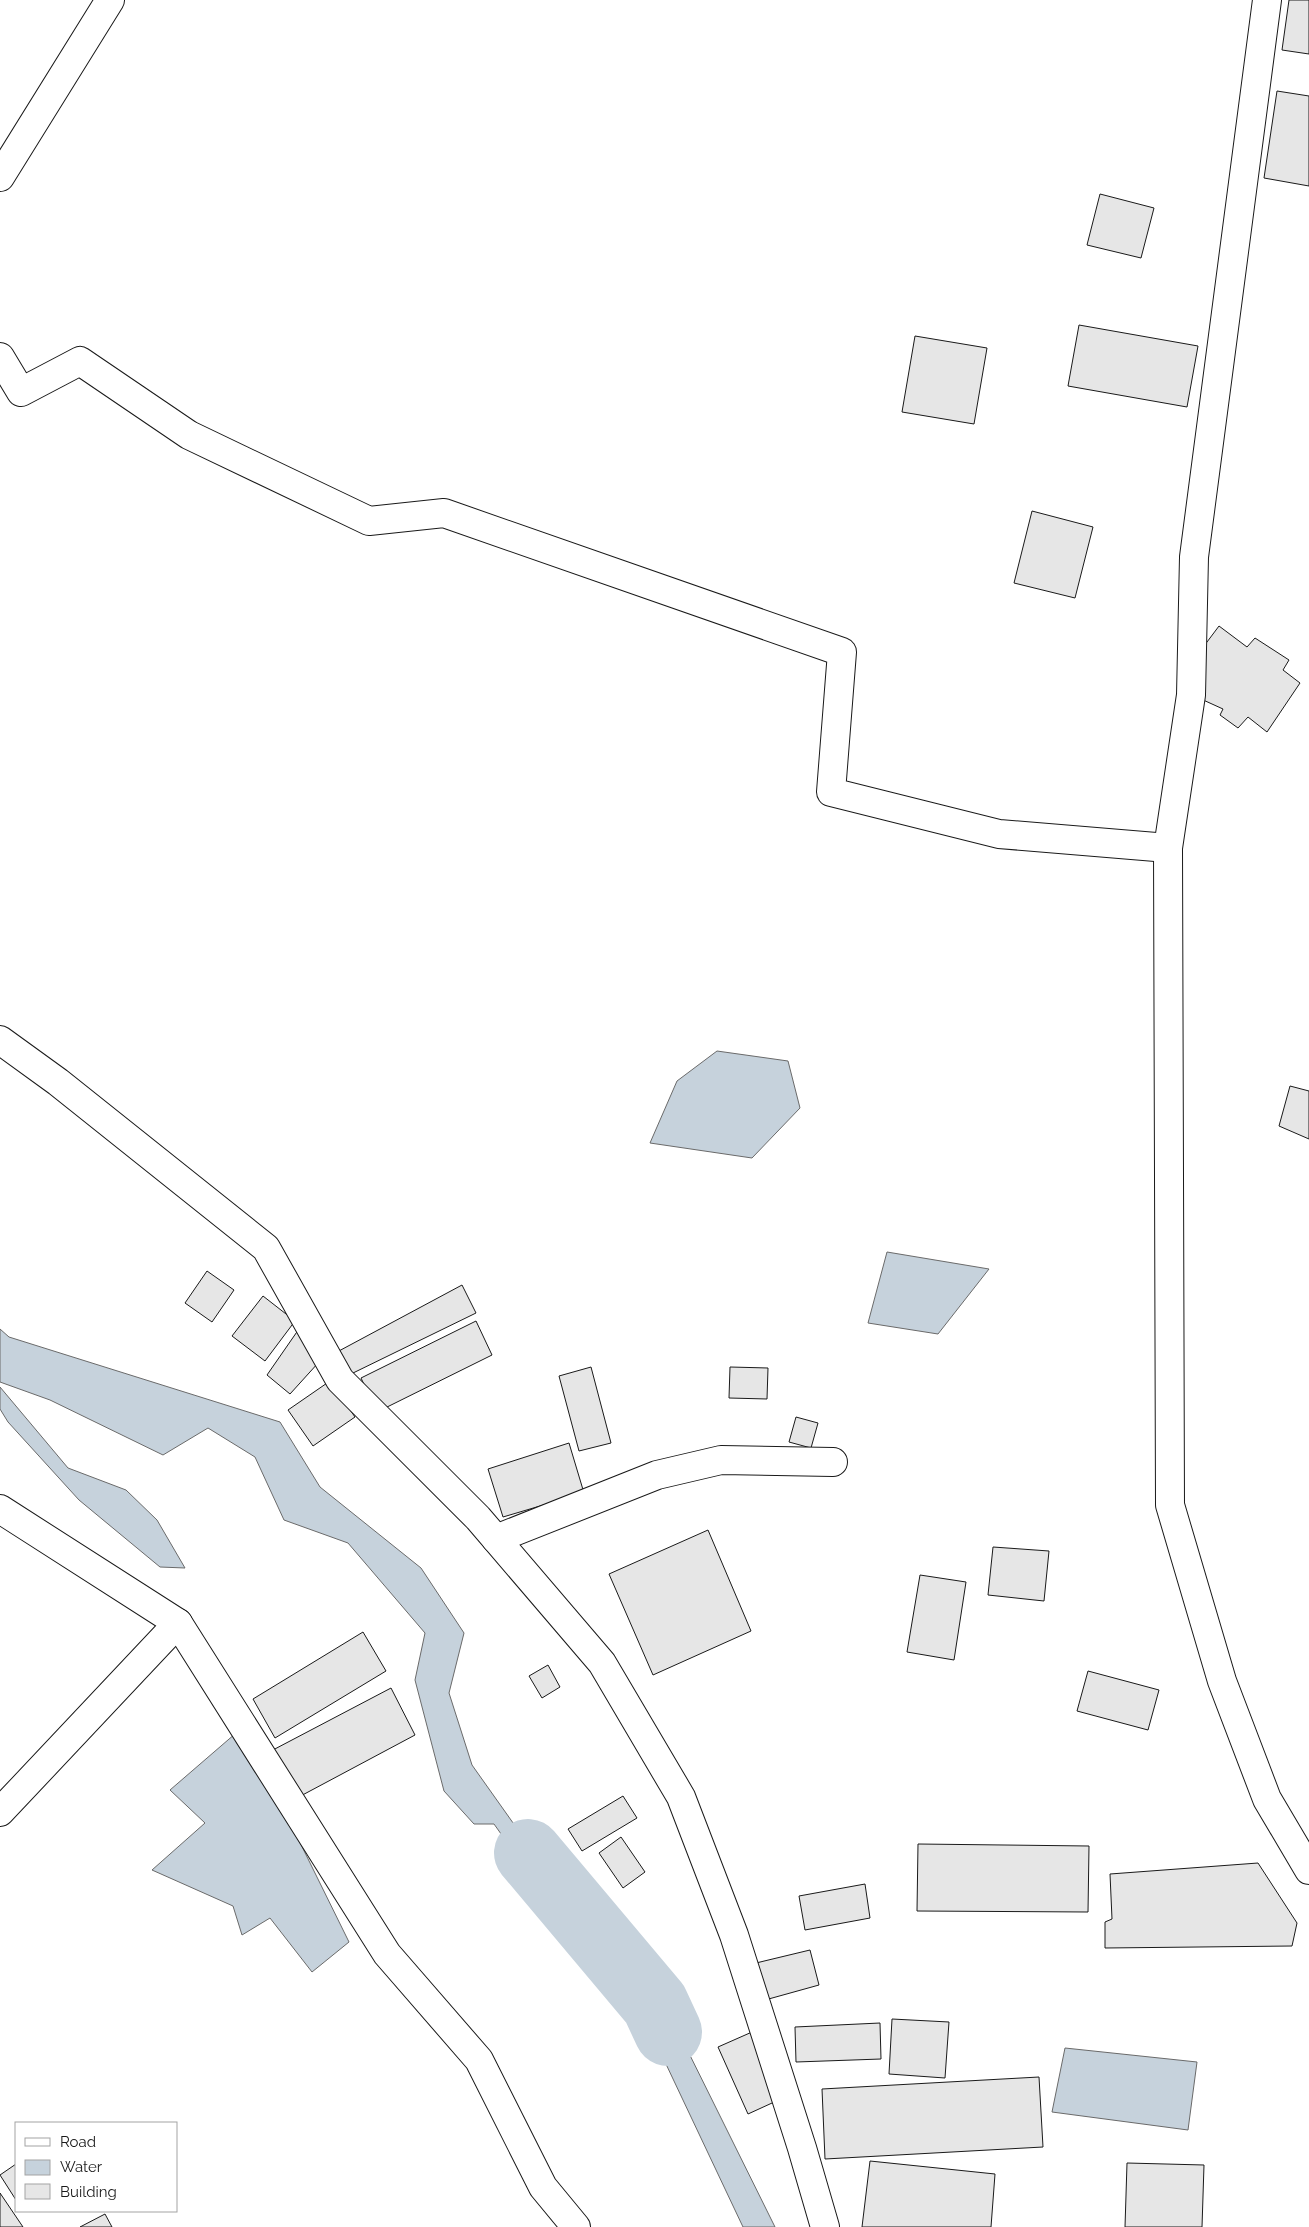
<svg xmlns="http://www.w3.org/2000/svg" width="1309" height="2227" font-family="Raleway,sans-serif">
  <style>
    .water { fill: #c6d2dc; stroke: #6a6a6a }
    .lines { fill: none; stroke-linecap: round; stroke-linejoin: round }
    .river { stroke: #c6d2dc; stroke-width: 68 }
    .building { fill: #e6e6e6; stroke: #1a1a1a }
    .minor-casing { stroke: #1a1a1a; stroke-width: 30 }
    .minor { stroke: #fff; stroke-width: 28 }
  </style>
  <rect width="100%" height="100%" fill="#fff"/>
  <g class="water">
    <polygon points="717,1051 788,1061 800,1108 752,1158 650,1143 677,1081"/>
    <polygon points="887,1252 989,1269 938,1334 868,1323"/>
    <polygon points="0,1329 9,1337 280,1422 320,1487 421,1568 464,1633 449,1693 472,1765 528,1844 621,1916 775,2227 743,2227 605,1935 545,1896 494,1824 474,1824 444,1791 415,1680 425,1633 348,1543 284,1520 255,1457 208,1428 163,1455 50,1400 0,1382"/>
    <polygon points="0,1387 68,1468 126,1490 157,1520 185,1568 160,1567 79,1500 8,1422 0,1409"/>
    <polygon points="243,1727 349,1942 312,1972 270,1918 242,1935 233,1906 152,1870 205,1823 170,1790"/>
    <polygon points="1065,2048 1197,2062 1188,2130 1052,2112"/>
  </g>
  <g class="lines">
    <polyline class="river" points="528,1853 655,2004 668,2032"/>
  </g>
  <g class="building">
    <polygon points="1289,0 1309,0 1309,54 1282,50"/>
    <polygon points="1277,91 1309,96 1309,186 1264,178"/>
    <polygon points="1100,194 1154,208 1141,258 1087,245"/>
    <polygon points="1079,325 1198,346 1187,407 1068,386"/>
    <polygon points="915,336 987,348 974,424 902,412"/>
    <polygon points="1032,511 1093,527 1075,598 1014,583"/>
    <polygon points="1219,626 1247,647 1255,638 1289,660 1283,670 1300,683 1267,732 1248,717 1238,728 1220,715 1223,709 1201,699 1201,650"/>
    <polygon points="1290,1086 1309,1091 1309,1139 1279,1126"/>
    <polygon points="207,1271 234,1290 212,1322 185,1303"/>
    <polygon points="462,1285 476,1313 351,1374 337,1352"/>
    <polygon points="263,1296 295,1321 265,1361 232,1336"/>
    <polygon points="476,1321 492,1355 377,1412 361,1378"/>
    <polygon points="301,1326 319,1362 290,1394 267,1375"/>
    <polygon points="591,1367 611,1443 579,1451 559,1376"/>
    <polygon points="730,1367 768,1368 767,1399 729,1398"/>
    <polygon points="330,1381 355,1417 313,1446 288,1410"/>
    <polygon points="796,1417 818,1423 811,1448 789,1442"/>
    <polygon points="569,1443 584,1493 503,1517 488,1469"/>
    <polygon points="708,1530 751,1631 653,1675 609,1574"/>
    <polygon points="993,1547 1049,1551 1044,1601 988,1595"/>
    <polygon points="920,1575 966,1582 954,1660 907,1652"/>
    <polygon points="363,1632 386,1671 275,1738 253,1699"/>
    <polygon points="548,1665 560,1687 542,1698 529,1676"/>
    <polygon points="1088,1671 1159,1690 1148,1730 1077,1711"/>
    <polygon points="391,1688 415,1735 295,1799 271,1751"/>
    <polygon points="623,1796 637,1818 582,1851 568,1829"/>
    <polygon points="621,1837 645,1872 623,1888 599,1853"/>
    <polygon points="918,1844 1089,1846 1088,1912 917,1911"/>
    <polygon points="1258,1863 1297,1923 1292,1946 1105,1948 1105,1922 1112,1919 1110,1874"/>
    <polygon points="865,1884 870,1918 805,1930 799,1896"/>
    <polygon points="810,1950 819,1985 765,2000 756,1963"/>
    <polygon points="892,2019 949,2022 945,2078 889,2074"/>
    <polygon points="880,2023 881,2059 796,2062 795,2027"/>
    <polygon points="752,2032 783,2098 748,2114 718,2047"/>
    <polygon points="1039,2077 1043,2147 825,2159 822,2089"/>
    <polygon points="870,2161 995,2174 991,2227 862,2227"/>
    <polygon points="1127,2163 1204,2165 1202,2227 1125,2227"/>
    <polygon points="16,2164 16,2200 0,2175"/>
    <polygon points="0,2193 23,2227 0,2227"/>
    <polygon points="105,2214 112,2227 80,2227"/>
  </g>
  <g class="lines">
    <g class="minor-casing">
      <g id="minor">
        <polyline points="1267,0 1194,557 1191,695 1168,848 1170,1505 1222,1681 1267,1799 1309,1870"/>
        <polyline points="0,177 110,0"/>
        <polyline points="0,357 21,392 80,361 189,435 369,521 444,513 842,652 831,792 999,834 1168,848"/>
        <polyline points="0,1040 58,1082 266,1248 340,1380 478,1518 602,1663 681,1797 734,1935 802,2148 825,2227"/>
        <polyline points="0,1509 178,1623 387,1954 479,2060 543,2187 576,2227"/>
        <polyline points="496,1539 657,1475 721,1460 833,1462"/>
        <polyline points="0,1812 178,1623"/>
      </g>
    </g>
    <use href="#minor" class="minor"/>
  </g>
  <rect x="15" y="2122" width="162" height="90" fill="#ffffff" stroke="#a3a3a3"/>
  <rect x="25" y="2138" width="25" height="8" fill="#ffffff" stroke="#a3a3a3"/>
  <text x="60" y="2147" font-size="15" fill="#1a1a1a">Road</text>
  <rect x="25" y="2160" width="25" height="15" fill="#c6d2dc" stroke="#a3a3a3"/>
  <text x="60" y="2172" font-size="15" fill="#1a1a1a">Water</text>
  <rect x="25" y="2184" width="25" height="15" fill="#e6e6e6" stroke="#a3a3a3"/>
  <text x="60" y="2197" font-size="15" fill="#1a1a1a">Building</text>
</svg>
